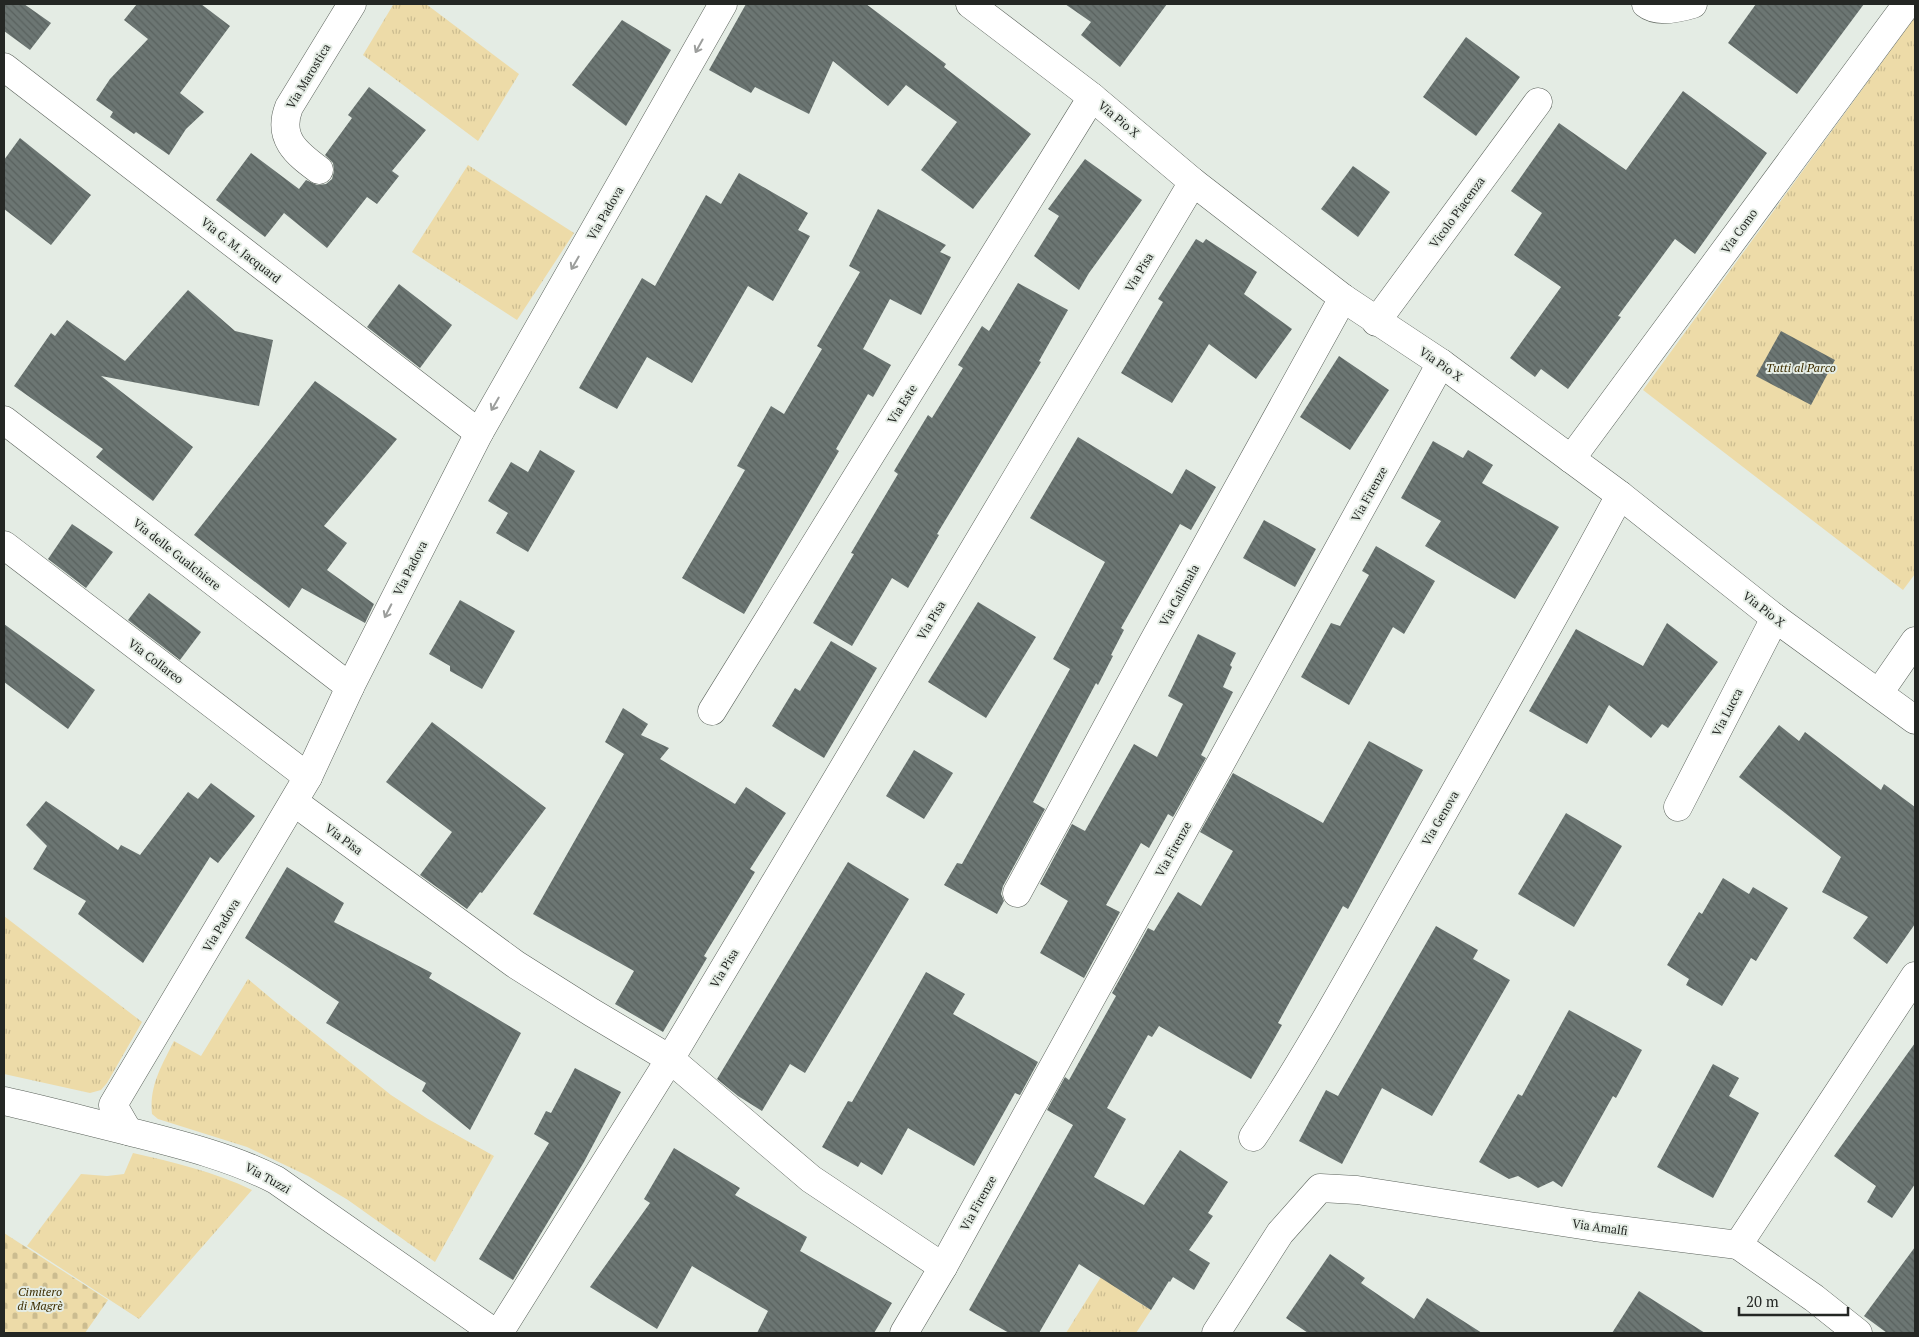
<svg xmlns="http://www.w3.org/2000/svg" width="1919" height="1337" font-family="'PT Serif',serif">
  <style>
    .grass { fill: url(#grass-tufts) }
    .cemetery { fill: url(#cemetery-stones) }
    .building { fill: url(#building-back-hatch) }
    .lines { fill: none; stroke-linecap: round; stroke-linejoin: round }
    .minor-casing { stroke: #5c635c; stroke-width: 29 }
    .tertiary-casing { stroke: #5c635c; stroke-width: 29 }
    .minor { stroke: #fff; stroke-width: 28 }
    .tertiary { stroke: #fff; stroke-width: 28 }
    .oneway { stroke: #9c9e9c }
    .labels { text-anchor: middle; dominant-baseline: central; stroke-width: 4; stroke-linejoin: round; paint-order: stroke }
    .street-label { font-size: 12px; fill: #242724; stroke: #e4ece4 }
    .park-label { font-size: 12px; font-style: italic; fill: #3c2d00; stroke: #e4ece4 }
  </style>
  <defs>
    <pattern id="grass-tufts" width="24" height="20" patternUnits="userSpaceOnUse" patternTransform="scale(1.25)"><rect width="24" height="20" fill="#eddba8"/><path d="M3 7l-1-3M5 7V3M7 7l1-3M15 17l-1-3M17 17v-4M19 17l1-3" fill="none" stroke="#cbbc90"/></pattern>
    <pattern id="cemetery-stones" width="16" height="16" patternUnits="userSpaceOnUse" patternTransform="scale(1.25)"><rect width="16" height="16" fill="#eddba8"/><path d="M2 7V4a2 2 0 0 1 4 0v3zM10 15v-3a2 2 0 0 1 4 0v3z" fill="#cbbc90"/></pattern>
    <pattern id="building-back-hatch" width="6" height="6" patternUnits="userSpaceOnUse" patternTransform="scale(1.25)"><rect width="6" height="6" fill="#6c7673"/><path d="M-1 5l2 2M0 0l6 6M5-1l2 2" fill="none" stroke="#59615e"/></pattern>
  </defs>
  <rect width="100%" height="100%" fill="#e4ece4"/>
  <g class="grass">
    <polygon points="397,4 426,4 519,74 478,141 363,55 393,5"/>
    <polygon points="1915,17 1915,574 1903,590 1643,390"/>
    <polygon points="468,165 574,233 517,320 412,252"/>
    <polygon points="4,916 142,1022 107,1083 101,1090 90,1093 4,1074"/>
    <path d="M248,979L280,1006L391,1095L428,1119L494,1156L435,1262L348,1200L308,1176L247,1147L158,1119L152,1114C149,1086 162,1065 174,1041L201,1056Z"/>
    <path d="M133,1153C173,1162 215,1172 252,1190L139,1319L27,1246L81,1174L107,1176L124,1174Z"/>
    <polygon points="1121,1245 1137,1267 1122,1292 1151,1310 1136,1333 1066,1333"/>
  </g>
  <polygon class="cemetery" points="4,1233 108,1300 85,1333 4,1333"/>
  <g class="building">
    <polygon points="4,4 24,4 51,23 30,50 4,31"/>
    <polygon points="137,4 201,4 230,26 180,93 204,112 186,129 169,155 136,132 134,134 110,117 113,112 96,100 110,79 148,39 124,20"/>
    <polygon points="746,4 866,4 946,64 944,67 1031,134 973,209 921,170 957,122 906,85 888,106 833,61 809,114 755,87 751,93 709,70"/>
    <polygon points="1065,4 1167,4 1120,67 1081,35 1091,22"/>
    <polygon points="1756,4 1864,4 1797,94 1728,43"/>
    <polygon points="622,20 671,50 626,126 572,85"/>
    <polygon points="1466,37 1520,77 1476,136 1423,97"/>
    <polygon points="369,87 426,130 392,171 399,176 377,204 367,197 327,248 284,213 265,237 216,200 251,153 299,189 306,180 317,185 326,184 332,179 334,171 333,163 325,155 352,118 348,115"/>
    <polygon points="1683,91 1767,153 1695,254 1675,239 1618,316 1621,317 1568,389 1541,369 1535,377 1510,358 1561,287 1514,255 1542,213 1511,191 1559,123 1626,170"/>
    <polygon points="20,138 91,195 51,245 4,209 4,160"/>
    <polygon points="1085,159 1142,200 1089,273 1079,290 1034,256 1059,216 1048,209"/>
    <polygon points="1353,166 1390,192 1358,237 1321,209"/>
    <polygon points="739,173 808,213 798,230 810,236 773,301 748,286 692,383 647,357 617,409 579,388 642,278 655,286 706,195 721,204"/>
    <polygon points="878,209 946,245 940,252 951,257 921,315 890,299 863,349 891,365 873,397 868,394 836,449 839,451 744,614 682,578 745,470 737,466 771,406 784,414 822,349 817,346 860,272 849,266"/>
    <polygon points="1196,239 1203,243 1206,239 1257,272 1244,294 1292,329 1256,379 1209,344 1172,403 1121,373 1163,302 1158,299"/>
    <polygon points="1018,283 1068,310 1039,361 1041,362 937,534 939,535 908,588 892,578 852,646 813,623 854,554 851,553 898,474 894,471 928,415 932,418 963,368 958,365 982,326 989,331"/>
    <polygon points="399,284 452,325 420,368 367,327"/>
    <polygon points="188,290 235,331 273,340 259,406 101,376 193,447 153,501 96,457 103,449 14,386 51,333 55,336 67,320 125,361"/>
    <polygon points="1781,331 1835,360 1811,405 1756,376"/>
    <polygon points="1339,356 1389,390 1350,450 1300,417"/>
    <polygon points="315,381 397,439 324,526 347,543 327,570 374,604 365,623 302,588 289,608 194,535"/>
    <polygon points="1078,437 1172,494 1186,469 1216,487 1191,530 1180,524 1121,628 1124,630 1111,655 1113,656 1098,685 1096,683 1033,802 1045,809 1003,886 1001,894 1004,901 997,914 944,885 957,863 962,864 1070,669 1053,659 1105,562 1030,518"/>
    <polygon points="1433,441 1463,458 1468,450 1493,465 1482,483 1559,527 1515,599 1425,546 1441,521 1401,498"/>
    <polygon points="540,450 575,471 528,552 496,533 508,513 488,501 511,462 528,472"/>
    <polygon points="1264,520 1316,549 1295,587 1243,558"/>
    <polygon points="72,524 113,552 86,588 48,559"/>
    <polygon points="1376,546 1435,581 1404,634 1393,627 1349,705 1301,677 1331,623 1340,626 1369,575 1362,571"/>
    <polygon points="149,593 201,632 180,660 128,620"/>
    <polygon points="460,600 515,631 482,689 450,671 450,666 429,654"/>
    <polygon points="978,602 1036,637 986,718 928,682"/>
    <polygon points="1667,623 1718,662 1668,728 1662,724 1651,738 1609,705 1587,744 1529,711 1576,629 1643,666"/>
    <polygon points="4,624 95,690 68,729 4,682"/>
    <polygon points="1198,634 1236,653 1230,665 1232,667 1223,687 1233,692 1201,755 1206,758 1173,817 1168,814 1149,848 1141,843 1106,905 1120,912 1084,978 1040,953 1068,901 1040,884 1072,824 1085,831 1134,744 1157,757 1183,704 1168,696"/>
    <polygon points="831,641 877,668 824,758 772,726 795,688 800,691"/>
    <polygon points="623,708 648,724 641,735 669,748 660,759 735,804 746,787 786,813 750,869 755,872 704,956 707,958 663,1032 615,1004 634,971 533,914 624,754 605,742"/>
    <polygon points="432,722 546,808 482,893 480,892 467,909 420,875 452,832 386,782"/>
    <polygon points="1779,725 1799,741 1805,732 1881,790 1884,784 1915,807 1915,924 1887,964 1853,938 1868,917 1822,892 1841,857 1739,777"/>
    <polygon points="1369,741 1423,770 1348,909 1343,906 1278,1023 1282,1025 1251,1079 1159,1026 1152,1037 1148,1035 1107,1108 1126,1119 1094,1177 1144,1205 1180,1150 1228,1182 1208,1213 1213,1216 1189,1250 1210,1263 1194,1290 1173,1277 1170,1282 1169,1281 1151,1310 1079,1264 1039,1333 1009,1333 969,1310 1073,1125 1047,1110 1065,1077 1069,1080 1116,996 1112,993 1148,928 1154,931 1178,892 1201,906 1233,851 1200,832 1233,773 1323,823"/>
    <polygon points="914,750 953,773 924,819 886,796"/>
    <polygon points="211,783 255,816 218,863 210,857 143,963 78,914 86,901 33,869 47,846 26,825 46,801 118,850 121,845 140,855 188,792 198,799"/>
    <polygon points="1566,813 1622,846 1574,927 1518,894"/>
    <polygon points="848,862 909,899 805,1073 790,1064 762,1111 738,1096 717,1079"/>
    <polygon points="287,867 344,903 334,922 432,973 429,978 521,1033 470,1130 422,1091 426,1083 326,1023 339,1002 245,938"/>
    <polygon points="1723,878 1749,894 1753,887 1788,908 1756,961 1751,958 1722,1006 1686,985 1689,979 1667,965 1699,912 1702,914"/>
    <polygon points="1436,926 1478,950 1473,959 1510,980 1432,1116 1382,1088 1342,1164 1299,1141 1326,1090 1338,1096"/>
    <polygon points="926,972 965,994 953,1014 1038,1062 1020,1095 1015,1093 974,1166 908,1128 882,1175 861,1162 858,1167 822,1147 848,1101 852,1102"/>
    <polygon points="1569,1010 1642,1050 1616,1098 1613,1096 1562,1187 1553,1181 1538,1188 1518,1176 1509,1179 1479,1162 1518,1094 1522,1096"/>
    <polygon points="1915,1043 1915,1184 1892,1218 1867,1202 1876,1186 1834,1156"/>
    <polygon points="1713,1064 1739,1078 1729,1096 1759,1113 1713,1198 1657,1167"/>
    <polygon points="575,1068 621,1092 584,1162 513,1280 479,1259 549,1143 534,1134 546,1111 551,1113"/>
    <polygon points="674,1148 740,1188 735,1195 807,1237 800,1251 892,1303 874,1333 757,1333 768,1311 692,1266 657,1329 590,1287 650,1203 644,1199"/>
    <polygon points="1915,1247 1915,1333 1887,1333 1864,1316"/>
    <polygon points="1330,1254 1365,1278 1361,1283 1414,1319 1427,1298 1482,1333 1308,1333 1286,1318"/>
    <polygon points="1639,1291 1705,1333 1612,1333"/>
  </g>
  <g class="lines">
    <g class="minor-casing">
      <g id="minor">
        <path d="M1646,4C1657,13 1680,8 1693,4"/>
        <polyline points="4,67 479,433"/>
        <path d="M319,170C296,153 277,138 289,107L352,4"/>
        <polyline points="1376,322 1538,102"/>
        <polyline points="4,420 350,687"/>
        <polyline points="1571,459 1907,4"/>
        <polyline points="4,545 308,777"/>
        <polyline points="1879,693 1915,641"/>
        <polyline points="712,711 1092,97"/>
        <polyline points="294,802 515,964 591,1012 670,1059 811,1179 943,1267"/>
        <polyline points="1678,807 1775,618"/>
        <polyline points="1017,893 1152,644 1343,298"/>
        <path d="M4,1101C45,1110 86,1121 127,1131C178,1144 229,1156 276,1180L495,1333"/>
        <polyline points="128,1131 113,1105 308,777 350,687 479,433 723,4"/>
        <path d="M1253,1137C1313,1047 1364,951 1418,857C1486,737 1555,617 1620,495"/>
        <polyline points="1738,1245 1814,1298 1858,1333"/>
        <polyline points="499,1333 670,1059 1193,182"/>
        <polyline points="904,1333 943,1267 1441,363"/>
        <polyline points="1216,1333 1280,1233 1320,1188 1357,1190 1595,1227 1738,1245 1915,976"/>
      </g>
    </g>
    <g class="tertiary-casing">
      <polyline id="tertiary" points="970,4 1092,97 1193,182 1343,298 1441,363 1620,495 1775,618 1915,720"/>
    </g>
    <use href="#minor" class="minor"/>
    <use href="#tertiary" class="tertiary"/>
  </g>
  <defs><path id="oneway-shaft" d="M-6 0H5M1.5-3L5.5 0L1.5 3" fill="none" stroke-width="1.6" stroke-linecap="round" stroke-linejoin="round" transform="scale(1.25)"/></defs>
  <g class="oneway">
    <use href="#oneway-shaft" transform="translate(699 46) rotate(119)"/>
    <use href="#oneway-shaft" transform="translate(575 263) rotate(120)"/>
    <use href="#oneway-shaft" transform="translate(495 404) rotate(120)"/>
    <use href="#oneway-shaft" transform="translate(388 611) rotate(117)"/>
  </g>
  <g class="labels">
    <g class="street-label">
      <text transform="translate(308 76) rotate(-59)">Via Marostica</text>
      <text transform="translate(1119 119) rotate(40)">Via Pio X</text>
      <text transform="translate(1457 212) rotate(-54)">Vicolo Piacenza</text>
      <text transform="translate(605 213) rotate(-60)">Via Padova</text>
      <text transform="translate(1739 231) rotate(-54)">Via Como</text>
      <text transform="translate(241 250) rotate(38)">Via G. M. Jacquard</text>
      <text transform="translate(1139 272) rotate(-59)">Via Pisa</text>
      <text transform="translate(1441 364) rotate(35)">Via Pio X</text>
      <text transform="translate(902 404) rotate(-58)">Via Este</text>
      <text transform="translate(1369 494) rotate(-61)">Via Firenze</text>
      <text transform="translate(177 554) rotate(38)">Via delle Gualchiere</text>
      <text transform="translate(410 568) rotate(-63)">Via Padova</text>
      <text transform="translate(1179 595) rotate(-61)">Via Calimala</text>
      <text transform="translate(1764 609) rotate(38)">Via Pio X</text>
      <text transform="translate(931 620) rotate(-59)">Via Pisa</text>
      <text transform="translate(156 661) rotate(37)">Via Collareo</text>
      <text transform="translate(1727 712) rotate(-63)">Via Lucca</text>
      <text transform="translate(1440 818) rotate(-60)">Via Genova</text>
      <text transform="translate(344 839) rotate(36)">Via Pisa</text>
      <text transform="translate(1173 849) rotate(-61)">Via Firenze</text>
      <text transform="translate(221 925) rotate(-59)">Via Padova</text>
      <text transform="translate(724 968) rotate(-59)">Via Pisa</text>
      <text transform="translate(268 1178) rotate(29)">Via Tuzzi</text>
      <text transform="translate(978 1203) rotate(-61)">Via Firenze</text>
      <text transform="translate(1600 1227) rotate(8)">Via Amalfi</text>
    </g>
    <g class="park-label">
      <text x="1801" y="367">Tutti al Parco</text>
      <text x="40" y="1291">Cimitero<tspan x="40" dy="14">di Magrè</tspan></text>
    </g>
  </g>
  <rect width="1919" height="1337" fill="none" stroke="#242724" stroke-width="10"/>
  <path d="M1739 1307v8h109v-8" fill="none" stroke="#242724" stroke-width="2.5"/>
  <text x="1746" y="1307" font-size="15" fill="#242724" stroke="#e4ece4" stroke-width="4" paint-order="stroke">20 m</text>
</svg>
